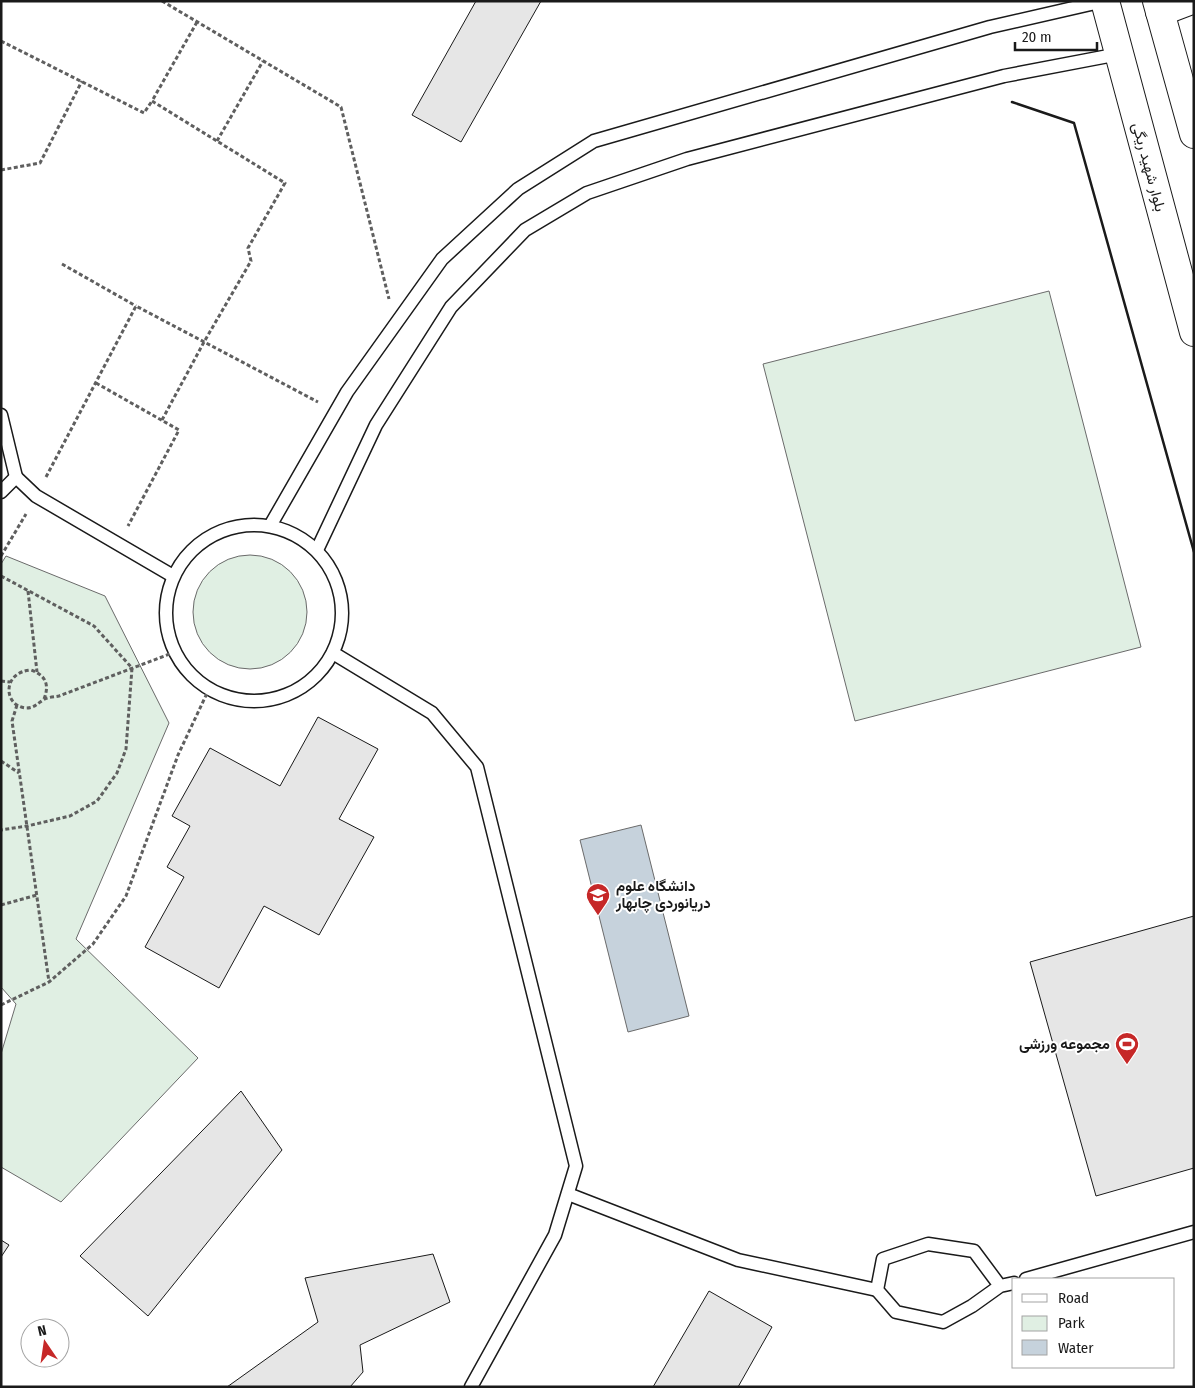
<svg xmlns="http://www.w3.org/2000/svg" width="1195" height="1388" font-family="'Fira Sans Condensed',Vazirmatn,sans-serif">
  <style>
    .green { fill: #e0efe3; stroke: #6a6a6a }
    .water { fill: #c6d2dc; stroke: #6a6a6a }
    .building { fill: #e6e6e6; stroke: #1a1a1a }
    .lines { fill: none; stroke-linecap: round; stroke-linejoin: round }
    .lane-casing { stroke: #1a1a1a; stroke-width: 15 }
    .secondary-casing { stroke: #1a1a1a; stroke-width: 30 }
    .highway-casing { stroke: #1a1a1a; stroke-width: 30 }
    .path { stroke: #5f5f5f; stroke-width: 3; stroke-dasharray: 4 2.5; stroke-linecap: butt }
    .lane { stroke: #fff; stroke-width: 12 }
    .secondary { stroke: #fff; stroke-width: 28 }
    .highway { stroke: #fff; stroke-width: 28 }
    .wall { stroke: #1a1a1a; stroke-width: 2.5 }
    .labels { text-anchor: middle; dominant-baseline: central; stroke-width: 4; stroke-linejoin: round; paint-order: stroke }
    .street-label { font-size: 15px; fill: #1a1a1a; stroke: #fff }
    .poi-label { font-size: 15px; font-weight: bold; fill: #1a1a1a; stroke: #fff; text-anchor: start }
  </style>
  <rect width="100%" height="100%" fill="#fff"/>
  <g class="green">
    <polygon points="1049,291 1141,647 855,721 763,364"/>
    <circle cx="250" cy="612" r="57"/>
    <polygon points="6,556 105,596 169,723 76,939 198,1058 61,1202 1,1167 1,1054 16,1004 1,987 1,564"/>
  </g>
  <polygon class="water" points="641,825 689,1016 628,1032 580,840"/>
  <g class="building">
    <polygon points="476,1 541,1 461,142 412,115"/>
    <polygon points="318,717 378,749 339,819 374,837 319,935 264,906 219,988 145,947 184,877 167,867 190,826 172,816 210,748 280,786"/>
    <polygon points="1194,916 1194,1168 1096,1196 1030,962"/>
    <polygon points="241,1091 282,1150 148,1316 80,1256"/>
    <polygon points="1,1240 9,1245 1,1257"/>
    <polygon points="433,1254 450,1302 360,1345 363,1372 350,1387 227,1387 318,1322 305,1278"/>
    <polygon points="709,1291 772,1327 738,1387 653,1387"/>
  </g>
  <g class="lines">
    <g class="lane-casing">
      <g id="lane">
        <polyline points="1,415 16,477"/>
        <polyline points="1,492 16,477 36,496 173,576"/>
        <circle cx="254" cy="613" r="88"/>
        <polyline points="270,526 347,392 442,259 518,189 594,141 990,27 1104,1"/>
        <polyline points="317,550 376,425 451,307 525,230 587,193 687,159 1004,76 1119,54"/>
        <polyline points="333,653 432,713 477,767 576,1166 555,1235 471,1387"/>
        <polyline points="568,1194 738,1260 877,1290"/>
        <polyline points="1026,1279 1194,1232"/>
        <polyline points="1000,1286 974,1251 928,1244 883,1259 877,1290 896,1312 943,1322 972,1306 1000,1286 1014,1283"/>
      </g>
    </g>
    <g class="secondary-casing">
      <polyline id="secondary" points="1160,12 1189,1"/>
    </g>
    <g class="highway-casing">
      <g id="highway">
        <polyline points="1105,1 1194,332"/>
        <polyline points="1157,1 1194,134"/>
      </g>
    </g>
    <g class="path">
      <polyline points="162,1 341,107 389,299"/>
      <polyline points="1,41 144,113 152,101"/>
      <polyline points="217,141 263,61"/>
      <polyline points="1,170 40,163 82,81"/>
      <polyline points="62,264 136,306"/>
      <polyline points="96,383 179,430 128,526"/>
      <polyline points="162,420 204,342 251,261 248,248 285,183 152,101 197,22"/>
      <polyline points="46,477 136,306 318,402"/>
      <polyline points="1,556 26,514"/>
      <polyline points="1,576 94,626 132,668 126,749 117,773 97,801 70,816 27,826 1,830"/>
      <polyline points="28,591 37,672"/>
      <polyline points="1,681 10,682"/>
      <path d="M44,699C50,684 45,675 31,670C2,672 3,706 26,708C34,708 37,704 43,700C47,697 54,697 59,696L175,652"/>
      <polyline points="17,705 12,721 49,982"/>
      <polyline points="1,761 19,773"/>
      <polyline points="1,905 37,895"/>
      <polyline points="1,1005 49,982 93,944 126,896 178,755 209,689"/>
    </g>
    <use href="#lane" class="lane"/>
    <use href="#secondary" class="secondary"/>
    <use href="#highway" class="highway"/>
    <polyline class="wall" points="1012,102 1074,123 1194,552"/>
  </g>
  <defs>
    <g id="university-pin" transform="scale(1.25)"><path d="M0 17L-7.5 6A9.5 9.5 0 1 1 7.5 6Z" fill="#c62828" stroke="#fff"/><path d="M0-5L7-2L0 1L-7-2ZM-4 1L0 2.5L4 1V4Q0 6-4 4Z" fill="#fff"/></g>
    <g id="stadium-pin" transform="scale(1.25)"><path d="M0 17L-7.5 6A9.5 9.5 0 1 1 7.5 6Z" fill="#c62828" stroke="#fff"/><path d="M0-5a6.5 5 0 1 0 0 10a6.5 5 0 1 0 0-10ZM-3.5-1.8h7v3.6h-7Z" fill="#fff"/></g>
  </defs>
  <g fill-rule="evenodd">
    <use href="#university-pin" x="598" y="895"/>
    <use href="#stadium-pin" x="1127" y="1044"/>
  </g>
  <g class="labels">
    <g class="street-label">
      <text transform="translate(1149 167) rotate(75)">بلوار شهید ریگی</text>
    </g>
    <g class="poi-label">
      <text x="616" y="886">دانشگاه علوم<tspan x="616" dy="17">دریانوردی چابهار</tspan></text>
      <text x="1110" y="1044" text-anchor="end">مجموعه ورزشی</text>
    </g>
  </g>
  <rect width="1195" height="1388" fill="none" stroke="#1a1a1a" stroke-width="5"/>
  <rect x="1012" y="1278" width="162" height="90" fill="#ffffff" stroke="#a3a3a3"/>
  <rect x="1022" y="1294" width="25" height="8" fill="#ffffff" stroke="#a3a3a3"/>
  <text x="1058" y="1303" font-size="15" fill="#1a1a1a">Road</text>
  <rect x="1022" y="1316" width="25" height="15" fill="#e0efe3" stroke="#a3a3a3"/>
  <text x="1058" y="1328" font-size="15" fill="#1a1a1a">Park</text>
  <rect x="1022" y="1340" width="25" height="15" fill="#c6d2dc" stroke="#a3a3a3"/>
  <text x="1058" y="1353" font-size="15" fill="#1a1a1a">Water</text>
  <g transform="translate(45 1343) rotate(347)"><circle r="24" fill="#ffffff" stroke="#a3a3a3"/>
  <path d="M0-4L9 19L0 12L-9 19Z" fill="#c62828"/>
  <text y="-8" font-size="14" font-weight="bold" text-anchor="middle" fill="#1a1a1a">N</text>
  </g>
  <path d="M1015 42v8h82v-8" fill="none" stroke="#1a1a1a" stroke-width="2.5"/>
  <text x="1022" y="42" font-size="15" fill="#1a1a1a" stroke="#ffffff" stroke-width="4" paint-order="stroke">20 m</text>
</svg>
